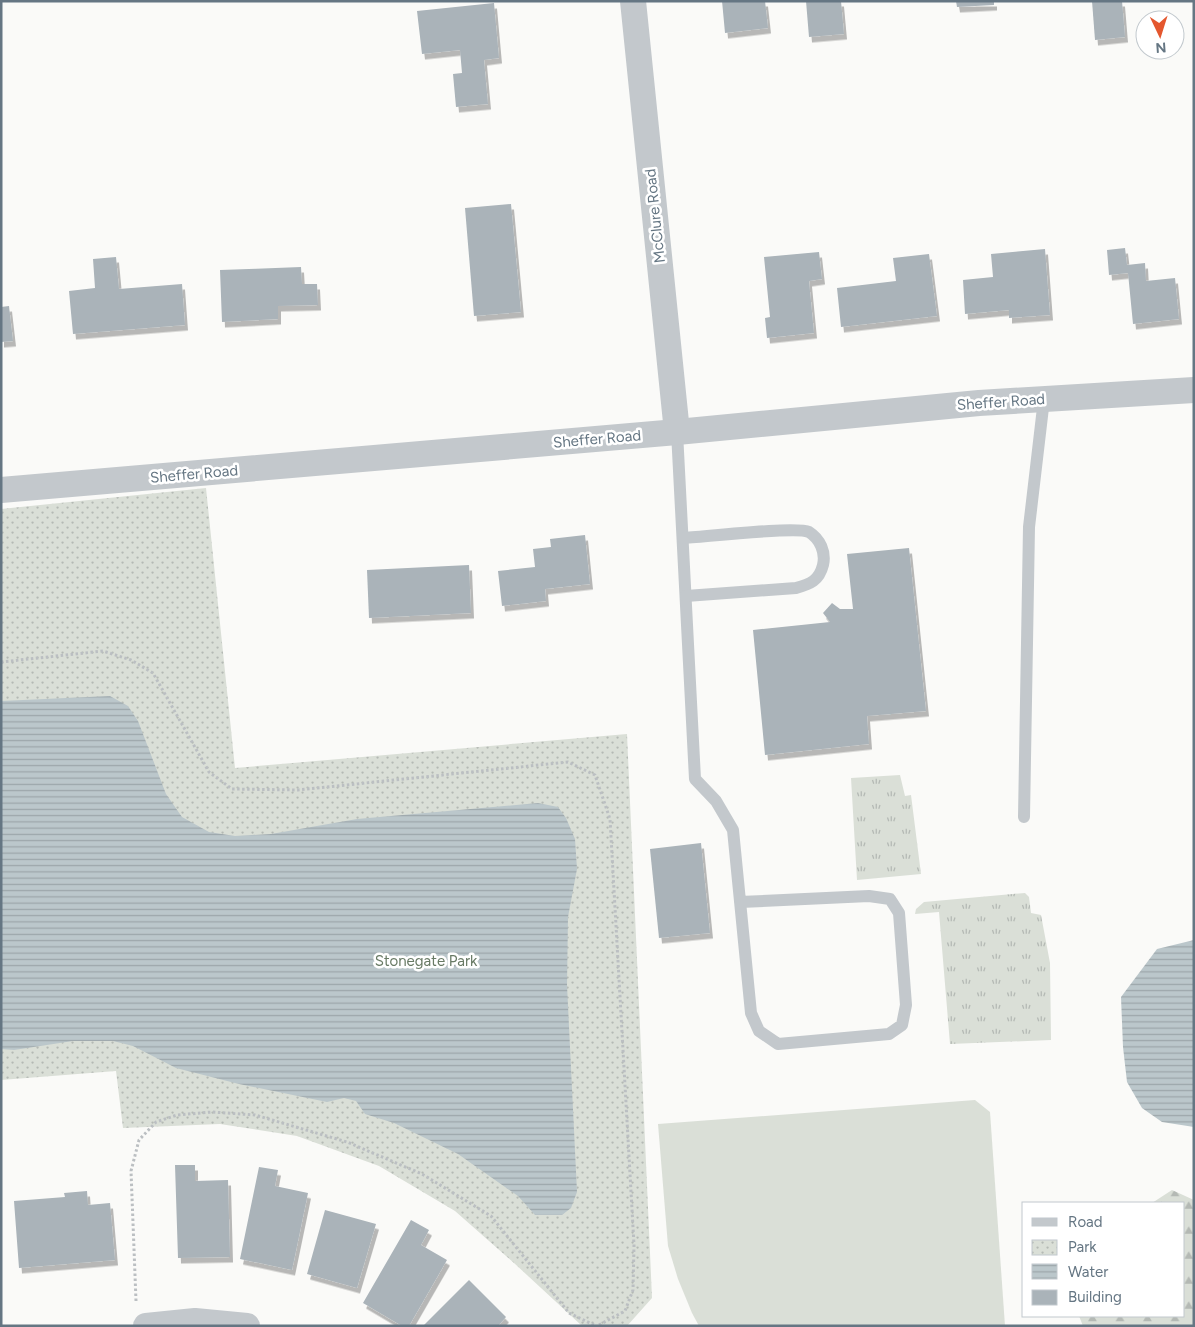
<svg xmlns="http://www.w3.org/2000/svg" width="1195" height="1327" font-family="Figtree,sans-serif">
  <style>
    .grass { fill: url(#grass-tufts) }
    .forest { fill: url(#forest-firs) }
    .park { fill: url(#park-dots) }
    .pitch { fill: #dadfd7 }
    .water { fill: url(#water-rules) }
    .building { fill: #aab3b9; filter: url(#shadow) }
    .lines { fill: none; stroke-linecap: round; stroke-linejoin: round }
    .path { stroke: #bbbfc2; stroke-width: 3; stroke-dasharray: 2.5 2.5; stroke-linecap: butt }
    .service { stroke: #c3c8cc; stroke-width: 12 }
    .minor { stroke: #c3c8cc; stroke-width: 26 }
    .labels { text-anchor: middle; dominant-baseline: central; stroke-width: 5; stroke-linejoin: round; paint-order: stroke }
    .street-label { font-size: 15px; fill: #657683; stroke: #fff }
    .park-label { font-size: 15px; fill: #687a64; stroke: #fff }
  </style>
  <defs>
    <pattern id="grass-tufts" width="24" height="20" patternUnits="userSpaceOnUse" patternTransform="scale(1.25)"><rect width="24" height="20" fill="#dadfd7"/><path d="M3 7l-1-3M5 7V3M7 7l1-3M15 17l-1-3M17 17v-4M19 17l1-3" fill="none" stroke="#b4b9b4"/></pattern>
    <pattern id="forest-firs" width="22" height="20" patternUnits="userSpaceOnUse" patternTransform="scale(1.25)"><rect width="22" height="20" fill="#dadfd7"/><path d="M5 1l3.5 6h-7zM16 11l3.5 6h-7z" fill="#b4b9b4"/></pattern>
    <pattern id="park-dots" width="8" height="8" patternUnits="userSpaceOnUse" patternTransform="scale(1.25)"><rect width="8" height="8" fill="#dadfd7"/><path d="M2 2h.1M6 6h.1" fill="none" stroke="#b4b9b4" stroke-width="1.8" stroke-linecap="round"/></pattern>
    <pattern id="water-rules" width="6" height="5" patternUnits="userSpaceOnUse" patternTransform="scale(1.25)"><rect width="6" height="5" fill="#bbc7cb"/><path d="M0 2.5h6" fill="none" stroke="#9ca6aa"/></pattern>
    <filter id="shadow"><feDropShadow dx="3" dy="5.5" stdDeviation="0" flood-color="#0004"/></filter>
  </defs>
  <rect width="100%" height="100%" fill="#fafaf8"/>
  <g class="grass">
    <polygon points="900,775 905,796 911,795 921,874 857,880 851,778"/>
    <polygon points="1025,893 1029,897 1031,913 1041,915 1050,963 1051,1040 950,1044 939,912 915,914 916,909 924,902"/>
  </g>
  <polygon class="forest" points="1172,1190 1194,1200 1194,1326 1083,1326 1079,1316 1184,1316 1184,1203 1152,1203"/>
  <polygon class="park" points="206,488 235,768 627,734 652,1298 627,1326 581,1325 514,1263 455,1211 379,1166 297,1136 220,1124 123,1128 116,1071 1,1080 1,509"/>
  <polygon class="pitch" points="975,1100 990,1112 1005,1326 699,1326 692,1313 678,1279 668,1246 658,1124"/>
  <g class="water">
    <polygon points="110,696 128,706 138,721 166,794 182,817 209,832 235,836 271,834 357,819 538,803 558,807 566,818 575,839 577,869 568,917 567,985 577,1192 571,1208 562,1215 535,1215 518,1196 458,1154 394,1123 365,1114 356,1101 344,1098 327,1102 239,1084 176,1068 133,1046 113,1041 73,1041 14,1050 1,1049 1,701"/>
    <polygon points="1194,940 1194,1127 1162,1122 1142,1108 1127,1082 1123,1047 1121,997 1157,949"/>
  </g>
  <g class="building">
    <polygon points="722,1 765,1 768,28 725,33"/>
    <polygon points="806,1 841,1 844,34 809,37"/>
    <polygon points="956,1 994,1 994,5 957,7"/>
    <polygon points="1092,1 1122,1 1125,37 1095,40"/>
    <polygon points="494,3 499,58 484,60 488,104 456,107 453,74 462,73 460,50 422,54 417,11"/>
    <polygon points="511,204 521,312 474,316 465,208"/>
    <polygon points="1125,248 1127,265 1145,263 1146,281 1175,278 1179,319 1133,324 1128,273 1109,275 1107,250"/>
    <polygon points="1045,249 1050,315 1009,318 1009,310 965,314 963,280 993,277 991,254"/>
    <polygon points="819,252 822,279 809,281 814,333 767,338 765,318 770,317 764,257"/>
    <polygon points="929,254 937,316 841,327 837,288 896,281 893,258"/>
    <polygon points="116,257 119,289 182,284 185,325 73,334 69,291 95,288 93,259"/>
    <polygon points="301,267 302,284 317,284 318,305 278,306 278,319 222,322 220,270"/>
    <polygon points="9,306 13,341 1,342 1,307"/>
    <polygon points="585,535 590,584 545,589 546,601 502,606 498,571 535,567 533,549 551,547 550,539"/>
    <polygon points="909,548 926,711 867,716 869,744 765,755 753,630 830,622 823,613 832,603 840,609 853,609 847,554"/>
    <polygon points="469,565 471,613 369,618 367,570"/>
    <polygon points="701,843 710,933 659,938 650,849"/>
    <polygon points="175,1165 195,1165 195,1181 228,1180 230,1257 178,1258"/>
    <polygon points="259,1167 278,1170 275,1186 308,1193 292,1270 240,1259"/>
    <polygon points="87,1191 88,1205 110,1203 115,1260 19,1268 14,1201 65,1197 64,1193"/>
    <polygon points="325,1210 376,1224 357,1288 307,1274"/>
    <polygon points="411,1220 429,1230 421,1245 447,1260 409,1326 402,1326 363,1303"/>
    <polygon points="469,1280 506,1317 498,1326 423,1326"/>
  </g>
  <g class="lines">
    <g class="path">
      <polyline points="1,662 103,651 131,660 153,673 209,772 232,789 298,790 568,762 595,775 610,819 634,1245 633,1290 625,1311 597,1326"/>
      <polyline points="136,1301 131,1171 139,1140 156,1122 177,1115 212,1112 255,1115 347,1142 422,1174 491,1216 569,1313 596,1326"/>
    </g>
    <g class="service">
      <polyline points="677,432 695,779 716,801 733,830 751,1013 759,1031 778,1044 889,1034 902,1025 906,1005 899,913 890,899 869,896 740,902"/>
      <path d="M683,538C703,537 796,526 809,532C820,539 826,552 823,565C819,581 810,584 796,588L686,596"/>
      <polyline points="1024,817 1029,527 1044,399"/>
    </g>
    <g class="minor">
      <polyline points="633,1 677,432"/>
      <polyline points="1,490 677,432 979,403 1194,390"/>
      <polyline points="146,1326 195,1321 247,1326"/>
    </g>
  </g>
  <g class="labels">
    <g class="street-label">
      <text transform="translate(655 216) rotate(-96)">McClure Road</text>
      <text transform="translate(1001 402) rotate(-4)">Sheffer Road</text>
      <text transform="translate(597 439) rotate(-5)">Sheffer Road</text>
      <text transform="translate(194 474) rotate(-5)">Sheffer Road</text>
    </g>
    <g class="park-label">
      <text x="426" y="961">Stonegate Park</text>
    </g>
  </g>
  <rect width="1195" height="1327" fill="none" stroke="#657683" stroke-width="5"/>
  <rect x="1022" y="1202" width="162" height="115" fill="#ffffff" stroke="#c1c8cd"/>
  <rect x="1032" y="1218" width="25" height="8" fill="#c3c8cc" stroke="#c1c8cd"/>
  <text x="1068" y="1227" font-size="15" fill="#657683">Road</text>
  <rect x="1032" y="1240" width="25" height="15" fill="url(#park-dots)" stroke="#c1c8cd"/>
  <text x="1068" y="1252" font-size="15" fill="#657683">Park</text>
  <rect x="1032" y="1264" width="25" height="15" fill="url(#water-rules)" stroke="#c1c8cd"/>
  <text x="1068" y="1277" font-size="15" fill="#657683">Water</text>
  <rect x="1032" y="1290" width="25" height="15" fill="#aab3b9" stroke="#c1c8cd"/>
  <text x="1068" y="1302" font-size="15" fill="#657683">Building</text>
  <g transform="translate(1160 35) rotate(176)"><circle r="24" fill="#ffffff" stroke="#c1c8cd"/>
  <path d="M0-4L9 19L0 12L-9 19Z" fill="#e4572e"/>
  <text y="-8" font-size="14" font-weight="bold" text-anchor="middle" fill="#657683">N</text>
  </g>
</svg>
